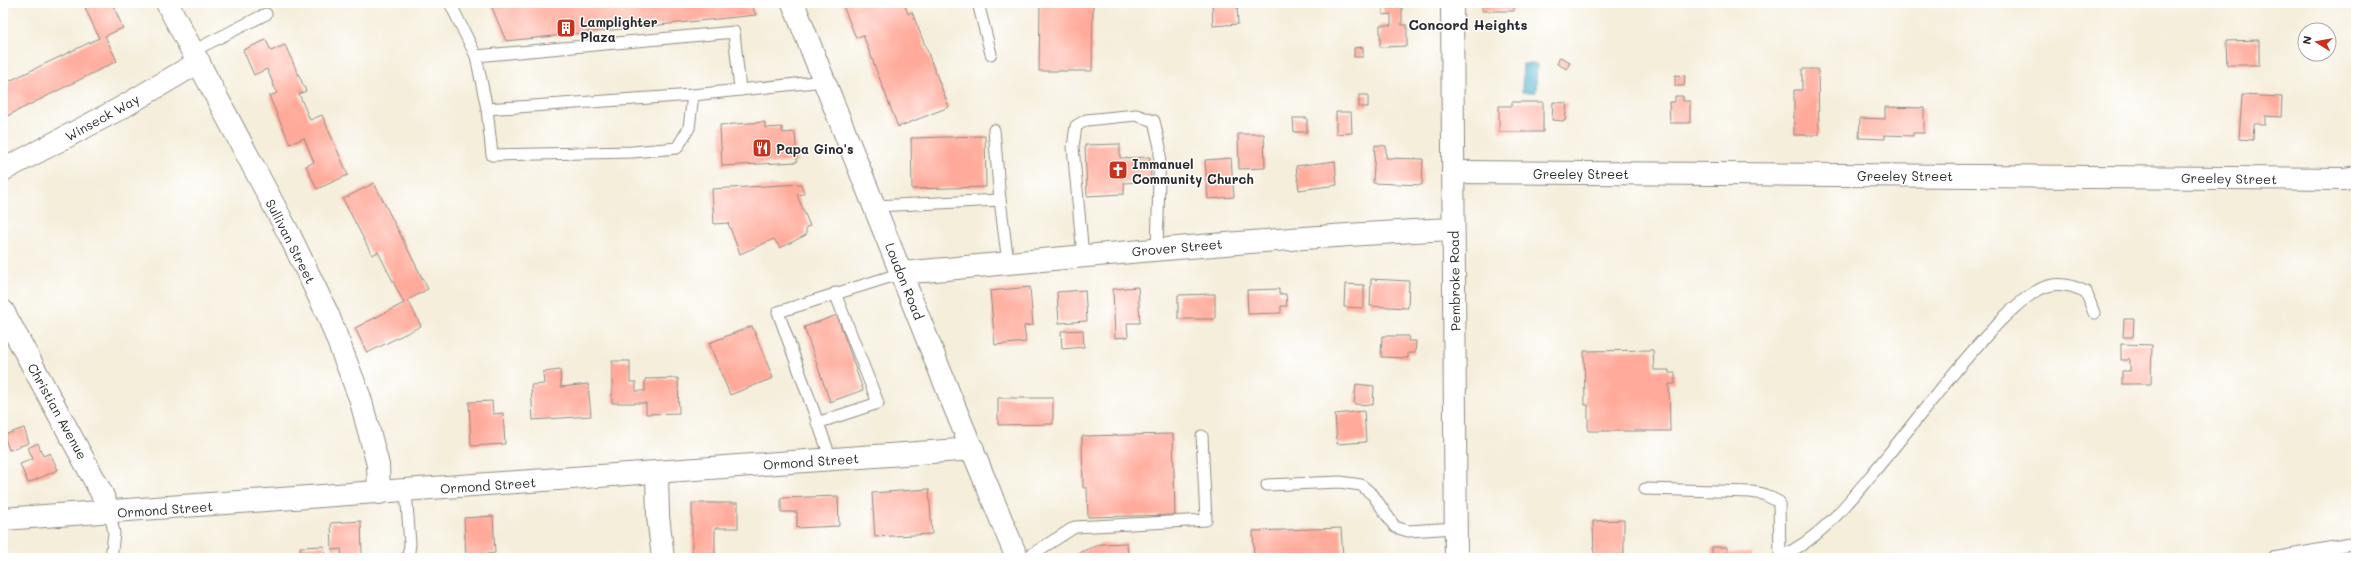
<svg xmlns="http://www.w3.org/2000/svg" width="2359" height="561" font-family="Mali,sans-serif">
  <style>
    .water { fill: #4cb2cb; stroke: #3c6e7b }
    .building { fill: #ffaa9a }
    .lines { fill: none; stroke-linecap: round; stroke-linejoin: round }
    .lane-casing { stroke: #908c83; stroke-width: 13 }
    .street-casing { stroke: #908c83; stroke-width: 24 }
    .secondary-casing { stroke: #908c83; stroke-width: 24 }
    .primary-casing { stroke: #908c83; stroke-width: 24 }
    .lane { stroke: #fff; stroke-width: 11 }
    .street { stroke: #fff; stroke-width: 22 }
    .secondary { stroke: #fff; stroke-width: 22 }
    .primary { stroke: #fff; stroke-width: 22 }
    .labels { text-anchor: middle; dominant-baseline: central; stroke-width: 3; stroke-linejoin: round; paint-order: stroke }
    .poi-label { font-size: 13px; font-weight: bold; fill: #2b2b2b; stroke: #fff; text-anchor: start }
    .street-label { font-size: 13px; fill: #2b2b2b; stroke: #fff }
    .neighbourhood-label { font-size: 14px; font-weight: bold; fill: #2b2b2b; stroke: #fff }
  </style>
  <rect width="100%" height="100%" fill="#fff"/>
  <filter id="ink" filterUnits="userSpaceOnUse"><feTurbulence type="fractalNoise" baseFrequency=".025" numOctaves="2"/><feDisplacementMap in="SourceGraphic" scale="8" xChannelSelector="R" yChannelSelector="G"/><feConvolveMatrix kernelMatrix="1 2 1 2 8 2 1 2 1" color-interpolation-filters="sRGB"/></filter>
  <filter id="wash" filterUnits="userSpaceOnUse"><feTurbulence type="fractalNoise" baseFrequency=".012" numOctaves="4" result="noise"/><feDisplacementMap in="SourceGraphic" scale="16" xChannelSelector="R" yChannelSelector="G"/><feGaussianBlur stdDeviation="0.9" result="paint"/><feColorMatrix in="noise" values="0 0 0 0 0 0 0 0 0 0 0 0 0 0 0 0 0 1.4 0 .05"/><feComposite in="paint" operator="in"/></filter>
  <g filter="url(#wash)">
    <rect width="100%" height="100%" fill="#f5eedb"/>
    <polygon class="water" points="1523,64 1537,64 1536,92 1522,92"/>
    <g id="blocks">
      <g class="building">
        <polygon points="83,3 112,3 123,28 105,36 117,61 3,118 3,84 99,38"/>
        <polygon points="490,3 751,3 756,15 506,41"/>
        <polygon points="842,3 904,3 908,14 912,12 949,107 898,127 863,35 856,38"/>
        <polygon points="1040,3 1093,3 1092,71 1039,71"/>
        <polygon points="1212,3 1237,3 1238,24 1213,26"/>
        <polygon points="1383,3 1402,3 1402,25 1407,25 1407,46 1380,47 1380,25 1391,25 1391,14 1383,15"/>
        <polygon points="1482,3 1537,3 1537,6 1514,6 1514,11 1482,11"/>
        <polygon points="266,40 271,51 285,45 306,91 299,94 310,120 322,115 348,175 317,189 306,166 314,162 304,138 290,144 269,96 277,93 267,69 254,75 243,50"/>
        <polygon points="2259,40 2259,65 2227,65 2226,41"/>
        <polygon points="1363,47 1363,57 1354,57 1354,48"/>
        <polygon points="1560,57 1570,62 1567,69 1557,64"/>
        <polygon points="1802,69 1818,69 1819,135 1794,135 1794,90 1802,90"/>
        <polygon points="1675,75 1685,76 1684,86 1675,86"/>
        <rect x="1359" y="95" width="9" height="12"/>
        <polygon points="2242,95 2282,97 2281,117 2265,116 2265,124 2254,124 2253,140 2239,139"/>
        <polygon points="1675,96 1683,96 1683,101 1690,101 1690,123 1670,123 1669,102 1675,102"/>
        <polygon points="1512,102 1543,102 1543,132 1499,132 1499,106 1512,106"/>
        <polygon points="1553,102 1567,103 1565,121 1552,120"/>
        <polygon points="1885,107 1924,108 1924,133 1913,133 1913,136 1885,135 1885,139 1859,138 1860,118 1885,119"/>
        <polygon points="1336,112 1351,112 1352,133 1336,134"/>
        <polygon points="1293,118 1307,118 1307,132 1294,132"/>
        <polygon points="765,122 765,128 782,127 783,133 795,132 797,162 722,166 720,125"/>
        <polygon points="1238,134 1264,134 1265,168 1239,169"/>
        <polygon points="985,136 986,187 912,189 911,138"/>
        <polygon points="1120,144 1120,158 1150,157 1151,181 1124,183 1124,194 1087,196 1085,145"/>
        <polygon points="1375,145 1386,146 1386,158 1423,159 1422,185 1373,183"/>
        <polygon points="1231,158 1234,197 1208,199 1205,160"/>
        <polygon points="1335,161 1337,185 1299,190 1296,166"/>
        <polygon points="374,183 428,289 408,300 421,326 367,353 355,328 404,303 378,252 372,255 343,199"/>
        <polygon points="801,184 804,194 797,195 810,226 806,227 806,235 780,248 774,239 740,254 728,223 714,224 712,189"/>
        <polygon points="1371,279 1409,281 1408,308 1370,306"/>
        <polygon points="1345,284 1364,285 1364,308 1344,307"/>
        <polygon points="1030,287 1033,325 1024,326 1026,342 995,345 990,291"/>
        <polygon points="1138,287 1140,323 1127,323 1128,337 1115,338 1113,289"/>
        <polygon points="1279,289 1279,294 1286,294 1287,306 1281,306 1281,313 1248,314 1247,290"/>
        <polygon points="1085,290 1087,321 1059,323 1057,292"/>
        <polygon points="1215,294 1215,319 1178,319 1178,295"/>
        <polygon points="837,315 863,390 830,402 804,327"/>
        <polygon points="2124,319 2134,319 2133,337 2123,337"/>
        <polygon points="752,326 773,378 730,395 709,343"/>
        <polygon points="1083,330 1084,347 1062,349 1061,331"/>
        <polygon points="1382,336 1409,336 1408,341 1416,341 1415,353 1408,353 1408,358 1381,357"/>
        <polygon points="2121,344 2152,345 2151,384 2122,384 2122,371 2130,371 2130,360 2121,360"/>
        <polygon points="1653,350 1654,370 1669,370 1669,373 1675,373 1675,384 1669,384 1670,431 1588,431 1588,405 1585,405 1584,351"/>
        <polygon points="612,361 630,361 630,382 636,382 636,391 645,391 645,379 678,378 679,413 646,414 646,403 612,403"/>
        <polygon points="560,370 561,387 588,384 591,416 533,420 531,385 544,384 543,372"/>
        <polygon points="1356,384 1374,386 1373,405 1354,404"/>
        <polygon points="998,398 1053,398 1053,424 998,425"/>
        <polygon points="492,401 493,414 503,413 505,444 471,446 469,402"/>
        <polygon points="1364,411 1366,442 1337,444 1335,414"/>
        <polygon points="24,428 29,443 9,450 4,435"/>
        <polygon points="1173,434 1175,515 1088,517 1087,488 1083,488 1082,436"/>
        <polygon points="38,443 43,456 50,453 58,470 28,483 20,464 33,459 28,448"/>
        <polygon points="929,489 932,534 875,537 872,493"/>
        <polygon points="838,496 839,526 797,528 797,512 781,512 781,498"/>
        <polygon points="692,503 738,503 738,528 715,528 715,558 692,558"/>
        <polygon points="493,516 495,553 487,554 487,558 466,558 464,518"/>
        <polygon points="1624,520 1624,558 1594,558 1593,521"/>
        <polygon points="361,521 362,556 342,557 341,549 332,550 331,523"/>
        <polygon points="1341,528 1343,558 1254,558 1253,531"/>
        <polygon points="1127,543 1128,558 1077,558 1075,554 1101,544"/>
        <polygon points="324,546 325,558 301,558 300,547"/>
        <polygon points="1712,547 1727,547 1727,553 1752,553 1752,558 1712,558"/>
      </g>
    </g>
  </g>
  <g filter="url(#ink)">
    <use href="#blocks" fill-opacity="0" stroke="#908c83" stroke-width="1"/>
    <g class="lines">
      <g class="lane-casing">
        <g id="lane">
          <polyline points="450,3 476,56 487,109 492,155 632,152 677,148 689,128 693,95 824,81"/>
          <polyline points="978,3 991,54"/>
          <polyline points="193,51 266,14"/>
          <polyline points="476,56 734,32 740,90"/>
          <polyline points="487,109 693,95"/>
          <polyline points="994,130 1000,200"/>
          <polyline points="875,206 1000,200 1008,263"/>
          <polyline points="1083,256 1073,147 1076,126 1086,120 1136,115 1154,121 1160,147 1157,249"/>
          <polyline points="817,423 878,403 835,293"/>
          <polyline points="831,459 778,312 902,273"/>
          <polyline points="1267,485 1340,482 1361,485 1373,495 1395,527 1408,531 1456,528"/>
          <polyline points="1645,489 1751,492 1763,494 1779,502 1780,558"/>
          <polyline points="406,491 410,544 408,558"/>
          <polyline points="110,513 114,533 111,558"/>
          <path d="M1780,557C1822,538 1848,503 1877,468C1914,424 1948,377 1987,335C2000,320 2029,291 2048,286C2061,282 2074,286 2086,292L2094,313"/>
          <polyline points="1026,558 1075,527 1206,520 1202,436"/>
          <polyline points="2273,558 2356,543"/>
        </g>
      </g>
      <g class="street-casing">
        <g id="street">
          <polyline points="167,3 290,236 328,315 360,398 378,465 379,493"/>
          <polyline points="3,170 121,108 199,62"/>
          <polyline points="1453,172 2344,179 2356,177"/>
          <path d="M902,273C1086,256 1269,238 1453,229"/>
          <polyline points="3,311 101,492 110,513"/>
          <polyline points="657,472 658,516 663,558"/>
          <polyline points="3,519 973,449"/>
        </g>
      </g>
      <g class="secondary-casing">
        <polyline id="secondary" points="1452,3 1456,558"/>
      </g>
      <g class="primary-casing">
        <polyline id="primary" points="793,3 952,401 1017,558"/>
      </g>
      <use href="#lane" class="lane"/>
      <use href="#street" class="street"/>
      <use href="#secondary" class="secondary"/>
      <use href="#primary" class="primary"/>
    </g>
  </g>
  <defs>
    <g id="building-square" transform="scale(1)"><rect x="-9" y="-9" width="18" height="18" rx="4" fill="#c8321e" stroke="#fff"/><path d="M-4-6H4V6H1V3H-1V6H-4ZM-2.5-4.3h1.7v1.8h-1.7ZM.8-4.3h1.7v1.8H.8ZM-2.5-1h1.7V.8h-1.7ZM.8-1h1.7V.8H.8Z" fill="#fff"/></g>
    <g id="restaurant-square" transform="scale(1)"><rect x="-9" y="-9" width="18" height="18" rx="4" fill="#c8321e" stroke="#fff"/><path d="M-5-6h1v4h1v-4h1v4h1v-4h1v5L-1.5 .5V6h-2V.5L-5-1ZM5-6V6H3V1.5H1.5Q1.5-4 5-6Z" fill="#fff"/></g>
    <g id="church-square" transform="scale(1)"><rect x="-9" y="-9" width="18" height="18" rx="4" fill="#c8321e" stroke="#fff"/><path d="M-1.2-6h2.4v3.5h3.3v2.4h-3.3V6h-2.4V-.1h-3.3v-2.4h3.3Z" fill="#fff"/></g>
  </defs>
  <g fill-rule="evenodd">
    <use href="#building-square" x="566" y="28"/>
    <use href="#restaurant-square" x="762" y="148"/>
    <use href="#church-square" x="1118" y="170"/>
  </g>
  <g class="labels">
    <g class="poi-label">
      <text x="580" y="21">Lamplighter<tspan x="580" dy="15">Plaza</tspan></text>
      <text x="776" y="148">Papa Gino's</text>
      <text x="1132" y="163">Immanuel<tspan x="1132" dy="15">Community Church</tspan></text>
    </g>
    <g class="street-label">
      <text transform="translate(102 117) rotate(-29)">Winseck Way</text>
      <text x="1581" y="173">Greeley Street</text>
      <text x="1905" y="175">Greeley Street</text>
      <text transform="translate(2229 178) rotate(1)">Greeley Street</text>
      <text transform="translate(291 241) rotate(63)">Sullivan Street</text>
      <text transform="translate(1177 247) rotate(-5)">Grover Street</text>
      <text transform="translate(905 281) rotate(68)">Loudon Road</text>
      <text transform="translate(1454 281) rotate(-91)">Pembroke Road</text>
      <text transform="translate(58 411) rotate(61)">Christian Avenue</text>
      <text transform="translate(811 461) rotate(-4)">Ormond Street</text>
      <text transform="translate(488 485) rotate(-4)">Ormond Street</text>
      <text transform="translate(165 509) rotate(-4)">Ormond Street</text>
    </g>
    <g class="neighbourhood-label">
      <text x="1468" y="24">Concord Heights</text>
    </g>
  </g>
  <rect width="2359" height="561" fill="none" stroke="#fff" stroke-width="16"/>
  <g transform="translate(2317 42) rotate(281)"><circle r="19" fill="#ffffff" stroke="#aaaaaa"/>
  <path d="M0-3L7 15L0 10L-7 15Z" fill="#c8321e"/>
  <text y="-6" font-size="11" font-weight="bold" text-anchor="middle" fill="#2b2b2b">N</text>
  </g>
</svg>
